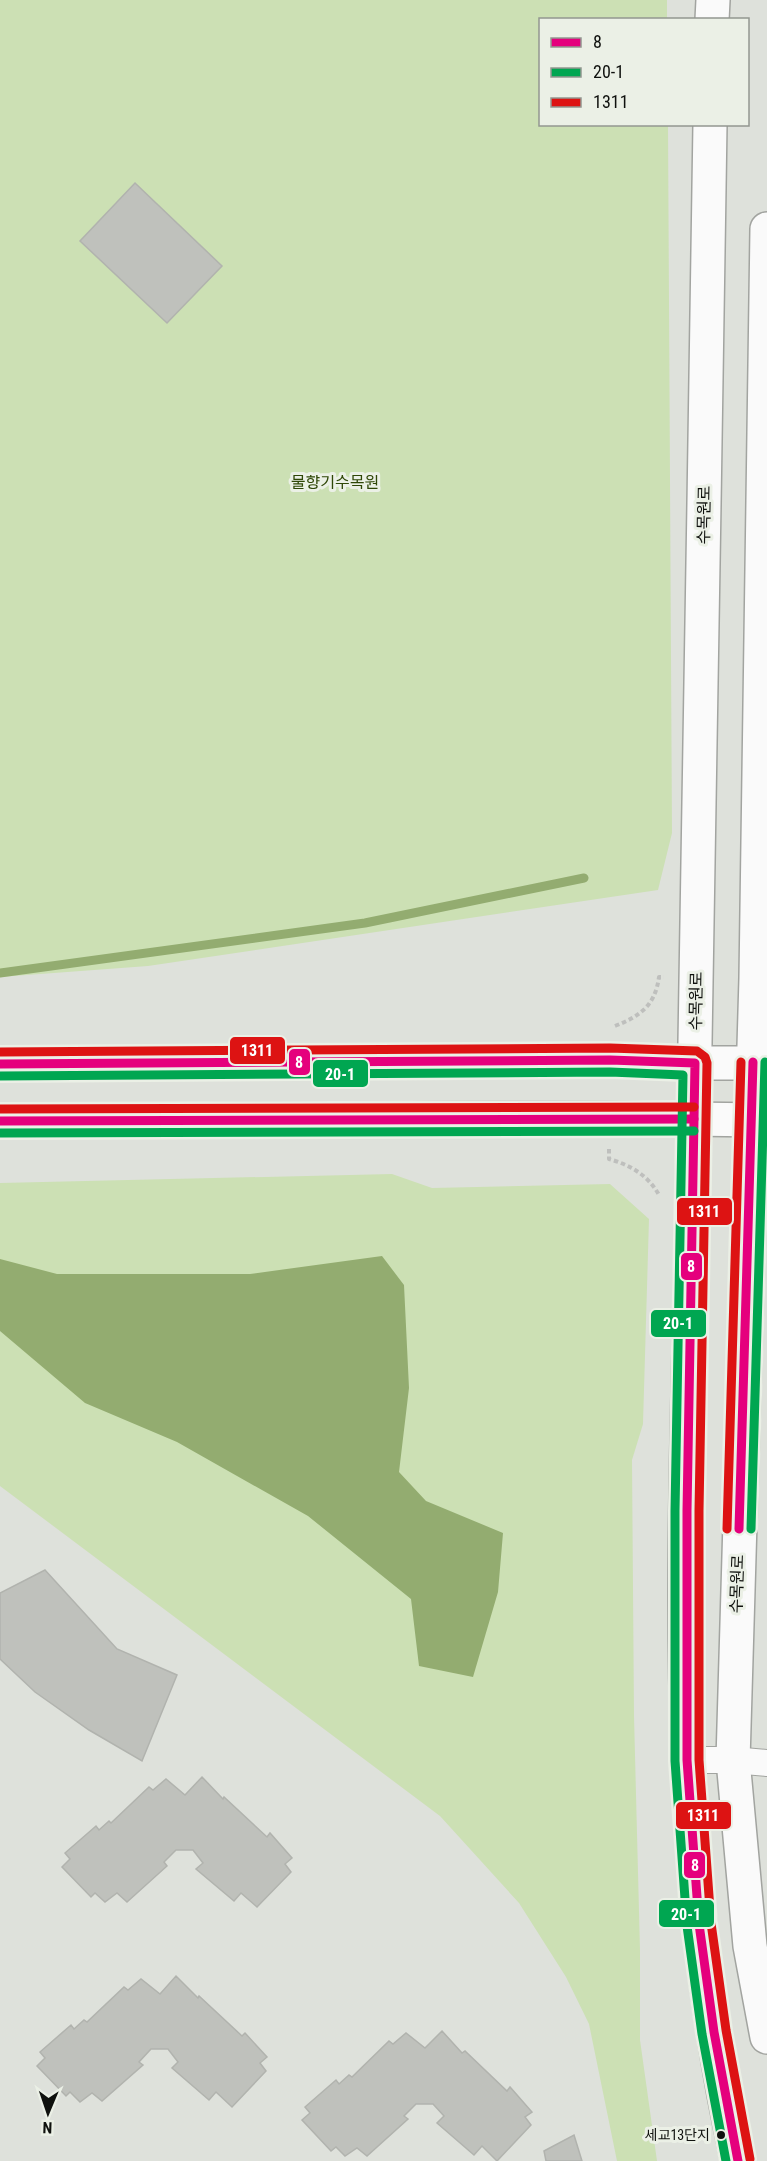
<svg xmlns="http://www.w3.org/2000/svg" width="767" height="2161" font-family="'Roboto Condensed','Noto Sans KR',sans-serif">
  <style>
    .green { fill: #cce0b4 }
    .water { fill: #93ac70 }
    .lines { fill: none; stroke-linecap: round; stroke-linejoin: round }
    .stream { stroke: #93ac70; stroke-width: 9 }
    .building { fill: #bfc1bc; stroke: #b1b3ae; stroke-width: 1.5 }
    .minor-casing { stroke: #a2a4a0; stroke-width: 28 }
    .tertiary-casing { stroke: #a2a4a0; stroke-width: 36 }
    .secondary-casing { stroke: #a2a4a0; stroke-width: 36 }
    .path { stroke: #bebfbd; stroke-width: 4; stroke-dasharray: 4.5 3; stroke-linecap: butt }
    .minor { stroke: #fafafa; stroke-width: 26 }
    .tertiary { stroke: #fafafa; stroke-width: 33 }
    .secondary { stroke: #fafafa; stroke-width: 33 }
    .bus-1-casing { stroke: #ebf0e6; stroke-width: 14 }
    .bus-2-casing { stroke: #ebf0e6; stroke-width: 14 }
    .bus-3-casing { stroke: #ebf0e6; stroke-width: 14 }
    .bus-1 { stroke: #e5007d; stroke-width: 9 }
    .bus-2 { stroke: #00a651; stroke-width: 9 }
    .bus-3 { stroke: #dd1313; stroke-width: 9 }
    .bus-dot { fill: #0f110e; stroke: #ebf0e6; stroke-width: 2 }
    .labels { text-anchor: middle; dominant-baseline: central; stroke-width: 6; stroke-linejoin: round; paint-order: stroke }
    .bus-label { font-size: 14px; fill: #0f110e; stroke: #ebf0e6; text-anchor: end }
    .park-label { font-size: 16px; fill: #2f4707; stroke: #ebf0e6 }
    .street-label { font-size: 16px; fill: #0f110e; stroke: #ebf0e6 }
    .line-badge { stroke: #ebf0e6; stroke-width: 2 }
    .badge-label { font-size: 16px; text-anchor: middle; font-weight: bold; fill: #fff }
  </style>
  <rect width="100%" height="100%" fill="#dee1db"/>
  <g class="green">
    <polygon points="0,0 667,0 667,19 540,20 540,124 668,125 672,833 658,890 148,966 0,977"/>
    <polygon points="392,1174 432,1188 610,1184 649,1219 643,1424 632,1460 634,1716 640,1950 640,2040 657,2161 617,2161 589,2024 566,1977 519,1903 440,1816 0,1486 0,1183"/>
  </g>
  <polygon class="water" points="382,1256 404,1285 409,1388 399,1472 426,1501 503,1533 498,1592 473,1677 419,1666 411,1599 308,1516 177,1442 85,1403 0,1331 0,1259 57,1274 250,1274"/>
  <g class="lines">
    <polyline class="stream" points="0,973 365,923 584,878"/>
  </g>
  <g class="building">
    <polygon points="135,183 222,266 167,323 80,241"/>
    <polygon points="45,1570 117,1649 177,1675 142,1761 89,1730 35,1692 0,1659 0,1593"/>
    <polygon points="202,1777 223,1799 224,1797 267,1837 270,1833 292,1858 285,1864 291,1872 257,1907 241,1893 234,1901 196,1869 203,1863 193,1850 176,1850 164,1862 167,1866 127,1902 117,1893 105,1902 95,1893 91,1897 62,1867 70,1859 65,1853 96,1826 99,1830 109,1821 111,1823 149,1787 153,1790 166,1779 185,1795"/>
    <polygon points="176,1976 198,1998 199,1996 242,2036 245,2033 267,2057 260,2063 266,2071 232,2107 216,2092 209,2100 172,2068 178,2062 168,2049 151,2049 139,2062 143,2065 102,2101 92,2093 80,2102 70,2092 66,2096 37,2066 45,2058 40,2052 71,2025 74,2029 84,2020 87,2022 124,1987 128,1990 141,1979 160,1994"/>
    <polygon points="442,2031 462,2053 465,2051 507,2091 510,2087 532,2112 525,2117 531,2125 497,2161 482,2146 474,2155 437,2123 444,2116 433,2104 416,2104 404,2116 408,2119 367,2156 357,2148 345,2156 336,2147 331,2151 302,2120 310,2113 305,2107 336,2080 339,2084 349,2075 352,2077 389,2041 393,2044 406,2033 425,2048"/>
    <polygon points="574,2135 582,2161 546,2161 544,2151"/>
  </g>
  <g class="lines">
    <g class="minor-casing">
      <polyline id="minor" points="687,1760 733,1760 767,1763"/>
    </g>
    <g class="tertiary-casing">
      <g id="tertiary">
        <polyline points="712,20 713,0"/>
        <path d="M710,124C704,490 699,856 692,1222C686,1535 667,1853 738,2161"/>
        <polyline points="767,229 756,978 733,1760 750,1946 767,2037"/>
      </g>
    </g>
    <g class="secondary-casing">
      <g id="secondary">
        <polyline points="0,1064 610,1060 695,1063 767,1063"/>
        <polyline points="0,1121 610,1118 767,1120"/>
      </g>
    </g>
    <g class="path">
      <path d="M615,1026C640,1016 655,1006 659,977H664"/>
      <path d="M609,1149V1159C630,1165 648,1175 659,1195"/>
    </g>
    <use href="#minor" class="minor"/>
    <use href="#tertiary" class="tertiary"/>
    <use href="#secondary" class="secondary"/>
    <g class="bus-1-casing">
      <g id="bus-1">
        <polyline points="0,1064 610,1060 695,1063 687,1511 687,1760 699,1924 714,2032 738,2161"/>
        <polyline points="0,1121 694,1119"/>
        <polyline points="739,1529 753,1062"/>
      </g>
    </g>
    <g class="bus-2-casing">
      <g id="bus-2">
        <polyline points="0,1076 610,1072 683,1075 675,1511 675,1761 687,1926 702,2034 726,2161"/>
        <polyline points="0,1133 694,1131"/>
        <polyline points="751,1529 765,1062"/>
      </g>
    </g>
    <g class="bus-3-casing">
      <g id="bus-3">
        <polyline points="0,1052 610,1048 697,1051 705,1057 707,1063 699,1511 699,1760 711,1923 726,2030 750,2159"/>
        <polyline points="0,1109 694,1107"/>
        <polyline points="727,1529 741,1062"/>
      </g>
    </g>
    <use href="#bus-1" class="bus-1"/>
    <use href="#bus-2" class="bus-2"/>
    <use href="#bus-3" class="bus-3"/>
  </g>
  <circle class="bus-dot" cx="721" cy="2135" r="5"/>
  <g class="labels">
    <g class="bus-label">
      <text x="710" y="2135">세교13단지</text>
    </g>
    <g class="park-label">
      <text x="335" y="482">물향기수목원</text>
    </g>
    <g class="street-label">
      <text transform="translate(704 515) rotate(-89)">수목원로</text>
      <text transform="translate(696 1001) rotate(-89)">수목원로</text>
      <text transform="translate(737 1584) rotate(-88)">수목원로</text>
    </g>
  </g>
  <g class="line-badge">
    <rect x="229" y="1036" width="57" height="29" rx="6" fill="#dd1313"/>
    <rect x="288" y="1048" width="23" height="28" rx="6" fill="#e5007d"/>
    <rect x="312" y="1059" width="57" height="29" rx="6" fill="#00a651"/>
    <rect x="676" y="1197" width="57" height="29" rx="6" fill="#dd1313"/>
    <rect x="680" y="1252" width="23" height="29" rx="6" fill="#e5007d"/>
    <rect x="650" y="1309" width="57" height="29" rx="6" fill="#00a651"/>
    <rect x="675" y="1801" width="57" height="29" rx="6" fill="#dd1313"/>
    <rect x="683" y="1851" width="23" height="28" rx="6" fill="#e5007d"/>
    <rect x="658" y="1899" width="57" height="29" rx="6" fill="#00a651"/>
  </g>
  <g class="badge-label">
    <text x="257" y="1056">1311</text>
    <text x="299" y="1068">8</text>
    <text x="340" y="1080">20-1</text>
    <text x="704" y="1217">1311</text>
    <text x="691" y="1272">8</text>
    <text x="678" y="1329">20-1</text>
    <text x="703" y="1821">1311</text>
    <text x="695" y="1871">8</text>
    <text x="686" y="1920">20-1</text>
  </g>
  <rect x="539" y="18" width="210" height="108" fill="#ebf0e6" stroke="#939790" stroke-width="1.5"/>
  <rect x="551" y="38" width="30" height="9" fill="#e5007d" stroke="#939790" stroke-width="1.5"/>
  <text x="593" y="48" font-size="18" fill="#0f110e">8</text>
  <rect x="551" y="68" width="30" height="9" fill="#00a651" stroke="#939790" stroke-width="1.5"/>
  <text x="593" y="78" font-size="18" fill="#0f110e">20-1</text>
  <rect x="551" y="98" width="30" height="9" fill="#dd1313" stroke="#939790" stroke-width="1.5"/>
  <text x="593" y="108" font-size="18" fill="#0f110e">1311</text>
  <g transform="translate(48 2113) rotate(182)" stroke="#ebf0e6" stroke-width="4.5" paint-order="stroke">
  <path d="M0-4.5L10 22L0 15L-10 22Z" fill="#0f110e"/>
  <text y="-9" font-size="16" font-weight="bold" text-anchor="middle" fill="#0f110e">N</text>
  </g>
</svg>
